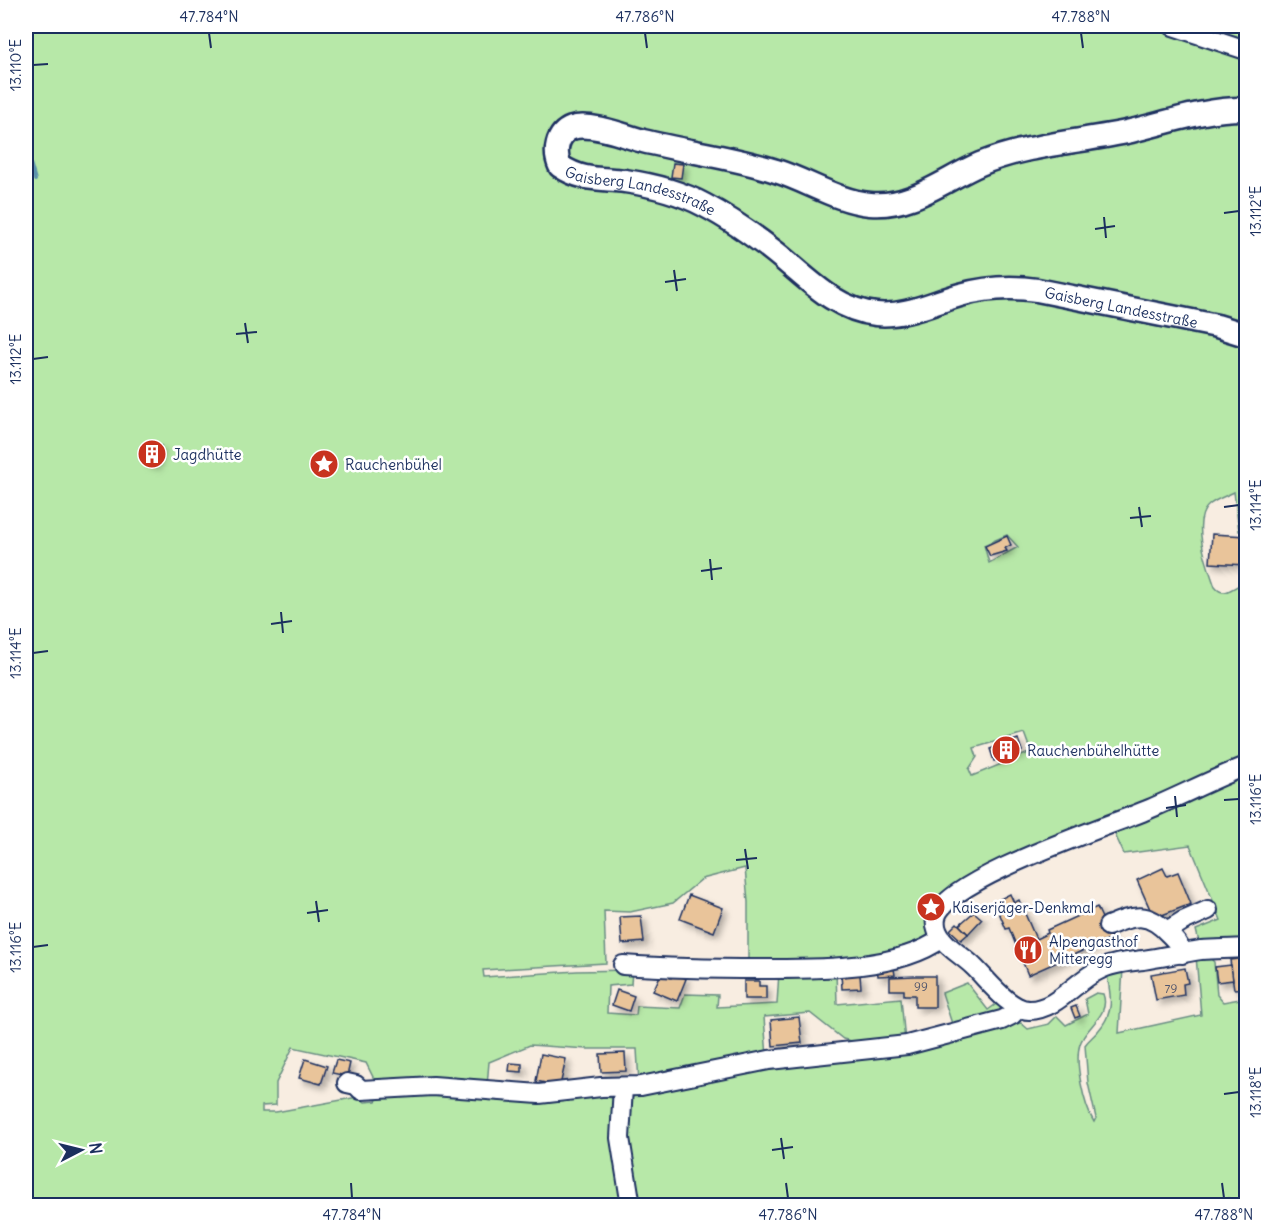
<svg xmlns="http://www.w3.org/2000/svg" width="1272" height="1231" font-family="Delius,sans-serif">
  <style>
    .green { fill: #b7e8a8; stroke: #698c83; stroke-width: 1.5; fill-rule: evenodd }
    .lines { fill: none; stroke-linecap: round; stroke-linejoin: round }
    .stream { stroke: #5b93ad; stroke-width: 4 }
    .building { fill: #e9c49a; stroke: #1b2f5e; stroke-width: 1.5; filter: url(#shadow) }
    .minor-casing { stroke: #1b2f5e; stroke-width: 22 }
    .major-casing { stroke: #1b2f5e; stroke-width: 27 }
    .minor { stroke: #fff; stroke-width: 18 }
    .major { stroke: #fff; stroke-width: 22 }
    .ticks { fill: none; stroke: #1b2f5e; stroke-width: 2 }
    .labels { text-anchor: middle; dominant-baseline: central; stroke-width: 5; stroke-linejoin: round; paint-order: stroke }
    .number-label { font-size: 12px; fill: #4e546d }
    .street-label { font-size: 15px; fill: #1b2f5e; stroke: #fff }
    .poi-label { font-size: 15px; fill: #1b2f5e; stroke: #fff; text-anchor: start }
    .neatline { fill: none; stroke: #1b2f5e; stroke-width: 2 }
    .ticks-label { font-size: 15px; text-anchor: middle; fill: #1b2f5e }
  </style>
  <defs>
    <filter id="shadow"><feDropShadow dx="4.5" dy="4.5" stdDeviation="3" flood-color="#0004"/></filter>
  </defs>
  <rect width="100%" height="100%" fill="#f8ede1"/>
  <filter id="ink" filterUnits="userSpaceOnUse"><feTurbulence type="fractalNoise" baseFrequency=".0167" numOctaves="2"/><feDisplacementMap in="SourceGraphic" scale="12" xChannelSelector="R" yChannelSelector="G"/><feConvolveMatrix kernelMatrix="1 2 1 2 8 2 1 2 1" color-interpolation-filters="sRGB"/></filter>
  <g filter="url(#ink)">
    <g class="green">
      <path d="M26,26H1246V532L1239,531L1234,492C1226,496 1216,499 1209,505C1190,521 1208,567 1215,587C1224,598 1231,588 1242,584L1246,586V760L985,871L929,932L926,942L859,961L748,965V902L745,868L702,879L673,903L630,912L604,911L606,963L483,970L484,977L577,971L632,970L631,984L608,986L607,1013L636,1015L637,1006L680,1008L685,994L718,995L717,1007L777,1004L779,972L836,971L837,1004L901,998L905,1042L873,1046L843,1039L810,1013L764,1017L767,1057L639,1083L637,1049H587L530,1045L489,1062L487,1086L377,1085L366,1063L293,1047L276,1083V1105L262,1106V1112H276L358,1097L365,1102L376,1101L381,1095H587L613,1098L615,1101L627,1205H26ZM1007,535L1018,547L989,563L984,545ZM1024,733L1031,752L972,776L969,769L977,757L974,748Z"/>
      <polygon points="1246,771 1246,943 1200,946 1196,930 1221,920 1190,845 1124,854 1112,828"/>
      <path d="M1206,954L1214,962L1217,995L1223,1002L1246,998V1205H1233L1229,1198L1225,1206L636,1205L624,1132L629,1101L639,1091L955,1037L1021,1023L1028,1029L1049,1024L1057,1016L1066,1025L1088,1014L1085,999L1096,993L1103,994C1111,1015 1086,1026 1080,1044C1074,1062 1084,1106 1094,1122L1096,1118L1088,1083L1085,1045C1089,1039 1094,1036 1098,1031C1115,1012 1111,997 1107,975L1123,968L1119,1033L1201,1015L1196,956Z"/>
      <polygon points="967,983 988,1010 999,1002 1001,1012 954,1030 942,993"/>
    </g>
    <g class="lines">
      <polyline class="stream" points="26,149 35,180"/>
    </g>
    <g class="building">
      <polygon points="673,163 683,164 681,178 671,177"/>
      <polygon points="148,443 161,446 156,465 143,461"/>
      <polygon points="1212,534 1246,536 1246,565 1210,563"/>
      <polygon points="1007,536 1011,545 1005,548 1007,551 990,556 985,546"/>
      <polygon points="1018,739 1022,751 994,761 990,749"/>
      <polygon points="1163,868 1167,876 1178,872 1191,904 1154,918 1137,880"/>
      <polygon points="1010,894 1014,903 1019,900 1036,939 1048,933 1047,930 1097,907 1111,938 1028,975 1009,928 1006,929 998,910 1004,907 1000,899"/>
      <polygon points="689,895 723,908 714,932 680,919"/>
      <polygon points="974,912 982,919 968,934 959,925"/>
      <polygon points="641,916 644,942 622,944 620,917"/>
      <polygon points="957,923 968,934 961,940 950,930"/>
      <polygon points="1246,958 1246,988 1234,989 1230,960"/>
      <polygon points="893,963 895,975 878,976 877,967"/>
      <polygon points="1231,965 1233,980 1217,982 1215,967"/>
      <polygon points="1185,968 1188,983 1183,984 1184,995 1156,1000 1151,974"/>
      <polygon points="851,972 851,975 860,975 861,988 842,989 841,973"/>
      <polygon points="673,973 686,979 677,1001 653,991 661,974 671,978"/>
      <polygon points="915,976 935,976 935,1007 915,1007 915,995 904,995 904,990 890,990 890,977"/>
      <polygon points="744,981 759,981 759,986 766,986 766,999 744,999"/>
      <polygon points="617,990 634,996 629,1011 612,1005"/>
      <polygon points="1076,1006 1080,1016 1075,1018 1071,1008"/>
      <polygon points="799,1017 802,1043 773,1046 771,1020"/>
      <polygon points="625,1053 626,1071 601,1072 600,1054"/>
      <polygon points="541,1054 566,1059 560,1086 536,1081"/>
      <polygon points="305,1059 327,1066 321,1084 299,1078"/>
      <polygon points="336,1060 350,1063 347,1076 332,1073"/>
      <polygon points="510,1063 522,1064 522,1072 509,1071"/>
    </g>
    <g class="lines">
      <g class="minor-casing">
        <g id="minor">
          <polyline points="1173,26 1246,50"/>
          <path d="M1246,766C1213,779 1180,796 1147,810C1109,826 943,880 936,918C932,940 960,953 973,966C987,979 1009,1010 1029,1010C1057,1010 1075,981 1099,970C1112,963 1128,962 1143,960C1162,957 1182,953 1201,950C1216,949 1231,949 1246,948"/>
          <path d="M1108,926C1134,915 1148,911 1169,934C1175,940 1180,945 1182,954"/>
          <polyline points="1167,931 1183,921 1208,910"/>
          <path d="M623,965C668,968 714,969 759,969C813,969 897,971 941,939"/>
          <polyline points="347,1083 356,1085 361,1090 433,1086 539,1094 601,1087 641,1086 769,1060 907,1045 1002,1020 1012,1015 1019,1008"/>
          <polyline points="623,1087 620,1138 631,1206"/>
        </g>
      </g>
      <g class="major-casing">
        <g id="major">
          <path id="s1" d="M1246,109C1207,108 1169,122 1131,131C1081,142 1028,144 980,164C945,179 911,208 870,204C837,201 808,181 776,171C733,157 688,152 643,141C625,136 590,122 572,128C556,134 554,153 560,166C582,181 600,178 625,181C652,185 680,192 704,205C729,218 753,235 776,253C806,277 835,310 876,314C905,317 932,303 960,295C985,288 1010,286 1037,290L1217,326L1246,335"/>
        </g>
      </g>
      <use href="#minor" class="minor"/>
      <use href="#major" class="major"/>
    </g>
  </g>
  <path class="ticks" d="M209,33L211,48M645,33L647,48M1081,33L1083,48M33,65L48,64M1224,213L1239,211M1104,217L1106,238M1095,229L1115,226M674,270L677,291M665,282L686,279M245,323L248,343M236,334L257,332M33,359L48,357M1139,507L1142,527M1224,507L1239,505M1130,518L1151,516M710,559L712,580M701,571L722,568M281,612L283,633M271,624L292,621M33,653L48,651M1175,796L1177,817M1224,800L1239,799M1166,808L1186,805M745,849L748,869M736,860L757,858M316,901L319,922M307,913L328,910M33,947L48,945M1224,1094L1239,1092M781,1138L784,1159M772,1150L793,1147M351,1183L352,1198M786,1183L788,1198M1222,1183L1224,1198"/>
  <defs>
    <g id="building-disc" transform="scale(1.5)"><circle r="9.5" fill="#c8321e" stroke="#fff"/><path d="M-4-6H4V6H1V3H-1V6H-4ZM-2.5-4.3h1.7v1.8h-1.7ZM.8-4.3h1.7v1.8H.8ZM-2.5-1h1.7V.8h-1.7ZM.8-1h1.7V.8H.8Z" fill="#fff"/></g>
    <g id="sight-disc" transform="scale(1.5)"><circle r="9.5" fill="#c8321e" stroke="#fff"/><path d="M0-6L1.8-2.2L6-1.7L2.9 1.2L3.7 5.4L0 3.3L-3.7 5.4L-2.9 1.2L-6-1.7L-1.8-2.2Z" fill="#fff"/></g>
    <g id="restaurant-disc" transform="scale(1.5)"><circle r="9.5" fill="#c8321e" stroke="#fff"/><path d="M-5-6h1v4h1v-4h1v4h1v-4h1v5L-1.5 .5V6h-2V.5L-5-1ZM5-6V6H3V1.5H1.5Q1.5-4 5-6Z" fill="#fff"/></g>
  </defs>
  <g fill-rule="evenodd">
    <use href="#building-disc" x="152" y="454"/>
    <use href="#sight-disc" x="324" y="464"/>
    <use href="#building-disc" x="1006" y="750"/>
    <use href="#sight-disc" x="931" y="907"/>
    <use href="#restaurant-disc" x="1028" y="950"/>
  </g>
  <g class="labels">
    <g class="number-label">
      <text x="921" y="986">99</text>
      <text x="1171" y="988">79</text>
    </g>
    <g class="street-label">
      <text stroke="none"><textPath href="#s1" startOffset="830">Gaisberg Landesstraße</textPath></text>
      <text stroke="none"><textPath href="#s1" startOffset="1352">Gaisberg Landesstraße</textPath></text>
    </g>
    <g class="poi-label">
      <text x="173" y="454">Jagdhütte</text>
      <text x="345" y="464">Rauchenbühel</text>
      <text x="1027" y="750">Rauchenbühelhütte</text>
      <text x="952" y="907">Kaiserjäger-Denkmal</text>
      <text x="1049" y="941">Alpengasthof<tspan x="1049" dy="17">Mitteregg</tspan></text>
    </g>
  </g>
  <rect width="1272" height="1231" fill="none" stroke="#fff" stroke-width="66"/>
  <g transform="translate(81 1150) rotate(83)" stroke="#ffffff" stroke-width="4.5" paint-order="stroke">
  <path d="M0-4.5L10 22L0 15L-10 22Z" fill="#1b2f5e"/>
  <text y="-9" font-size="16" font-weight="bold" text-anchor="middle" fill="#1b2f5e">N</text>
  </g>
  <rect x="33" y="33" width="1206" height="1165" class="neatline"/>
  <g class="ticks-label">
    <text x="209" y="22">47.784°N</text>
    <text x="645" y="22">47.786°N</text>
    <text x="1081" y="22">47.788°N</text>
    <text transform="translate(16 65) rotate(-90)" y="5">13.110°E</text>
    <text transform="translate(1256 211) rotate(-90)" y="5">13.112°E</text>
    <text transform="translate(16 359) rotate(-90)" y="5">13.112°E</text>
    <text transform="translate(1256 505) rotate(-90)" y="5">13.114°E</text>
    <text transform="translate(16 653) rotate(-90)" y="5">13.114°E</text>
    <text transform="translate(1256 799) rotate(-90)" y="5">13.116°E</text>
    <text transform="translate(16 947) rotate(-90)" y="5">13.116°E</text>
    <text transform="translate(1256 1092) rotate(-90)" y="5">13.118°E</text>
    <text x="352" y="1220">47.784°N</text>
    <text x="788" y="1220">47.786°N</text>
    <text x="1224" y="1220">47.788°N</text>
  </g>
</svg>
